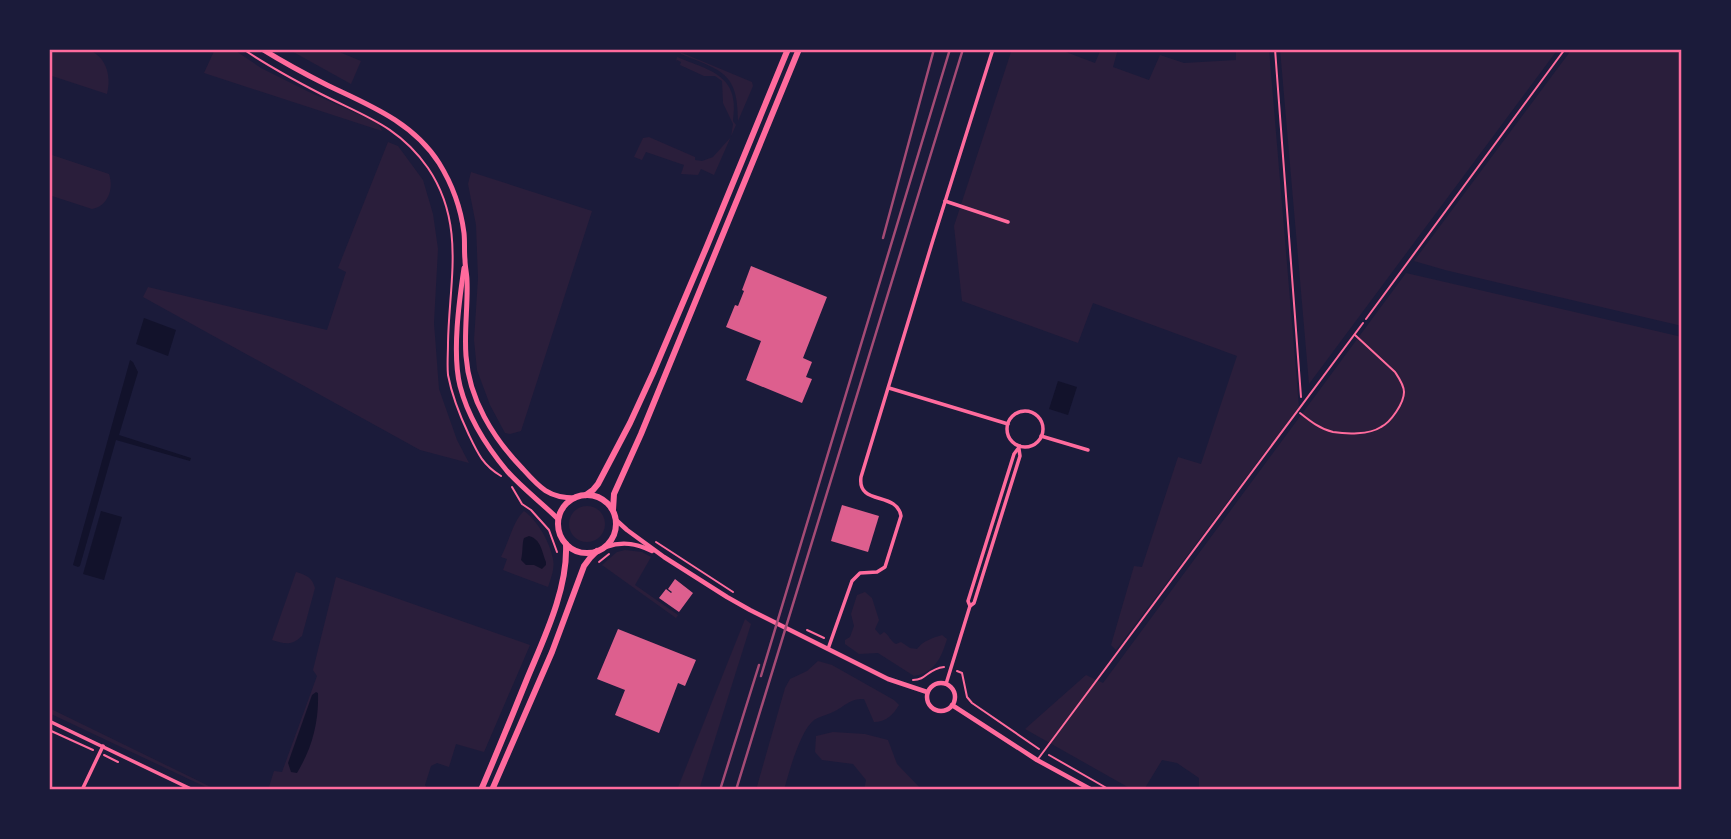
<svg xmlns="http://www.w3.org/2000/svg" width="1731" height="839" font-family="'Noto Sans',sans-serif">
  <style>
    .green { fill: #2a1e3b }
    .water { fill: #12122b }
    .building { fill: #dd5f8e }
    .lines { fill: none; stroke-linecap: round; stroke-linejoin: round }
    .path { stroke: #ff6b9d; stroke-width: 2 }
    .service { stroke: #ff6b9d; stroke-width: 2 }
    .minor { stroke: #ff6b9d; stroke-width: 3.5 }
    .tertiary { stroke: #ff6b9d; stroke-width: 4.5 }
    .secondary { stroke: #ff6b9d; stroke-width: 5 }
    .primary { stroke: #ff6b9d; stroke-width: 6 }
    .rail { stroke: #a44b75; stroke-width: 2.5 }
    .neatline { fill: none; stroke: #ff6b9d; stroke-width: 2.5 }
  </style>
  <rect width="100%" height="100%" fill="#1b1b3a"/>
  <g class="green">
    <path d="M49,49C60,49 73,47 84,49C106,53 112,76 107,94L49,75Z"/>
    <polygon points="215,49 233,49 261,68 309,92 378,123 382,131 204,73"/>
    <polygon points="288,49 332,49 361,61 351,84"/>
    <polygon points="1012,49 1058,49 1095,63 1101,49 1118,49 1113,67 1149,80 1160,55 1184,63 1236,60 1236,49 1269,49 1299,407 1116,650 1111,645 1134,566 1142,567 1178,457 1201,464 1237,356 1093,303 1078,343 962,301 954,226"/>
    <polygon points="1280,49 1558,49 1309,384"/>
    <polygon points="1572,49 1682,49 1682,326 1445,270 1414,261"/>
    <path d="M680,52L752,82L753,86L738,121C738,72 722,71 681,54Z"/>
    <path d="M677,57C711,71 740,75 733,121L736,125L714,175L701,169L698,175L681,174L684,165L646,152L642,160L634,157L643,138L649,137L695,157V160L702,161L713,157L731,137L733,124L723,103L722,81L715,76H704L680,65L681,62L677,60L676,62Z"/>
    <polygon points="388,142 398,146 423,180 433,214 438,249 434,323 439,389 457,440 469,463 420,450 143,297 148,287 327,330 346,272 338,268"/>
    <path d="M49,154L109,174C114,189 108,206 92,209L49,195Z"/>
    <polygon points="471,172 592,211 521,431 510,434 505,433 490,405 477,370 474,340 478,278 476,225 468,184"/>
    <polygon points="1406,273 1682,337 1682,790 1199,790 1199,778 1177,763 1162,760 1145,788 1133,790 1025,729 1086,675 1103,683"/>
    <circle cx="587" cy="524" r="18"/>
    <path d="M524,511C537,520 550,542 553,559C555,568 551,578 548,587L503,570L507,559L501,557C509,542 513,521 524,511Z"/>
    <polygon points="625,550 642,552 651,557 635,585 678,615 676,618 602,565 617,552"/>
    <path d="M296,572C306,575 312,577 315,588L302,636C291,646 285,644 272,640Z"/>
    <polygon points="336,577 530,645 484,752 456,744 449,767 437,763 431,766 425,785 428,790 268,790 274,771 282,772 317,676 313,670"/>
    <path d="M865,592L872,598L879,620L875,629L880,635L884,632C889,635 891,642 896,644L901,642L910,648L917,649C923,641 932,638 942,635L947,639C942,656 935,673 914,676L878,653L859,654L845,644V640L850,637L854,626L851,614L857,595Z"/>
    <polygon points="745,619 751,624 699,790 677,790"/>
    <path d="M818,661L832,665L894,700L899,705C893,715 886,722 874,722L864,699C849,699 847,705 835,711C828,715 820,716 814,720C800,731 789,772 784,790H756L785,688L790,679L807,671Z"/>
    <polygon points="49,708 217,790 212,790 49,713"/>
    <polygon points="833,732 865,734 888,740 897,764 922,790 864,790 866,780 853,764 822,760 815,752 816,736"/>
  </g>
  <g class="water">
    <polygon points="144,318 176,330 168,356 136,344"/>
    <polygon points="130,360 133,362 138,372 119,435 191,458 190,461 116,440 80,566 78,567 73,565"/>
    <polygon points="1058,381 1077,387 1068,415 1049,409"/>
    <polygon points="101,511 122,517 104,580 83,574"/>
    <path d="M529,536C541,539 542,552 546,562V565L542,569L534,565H526L521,560C523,553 522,543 524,538Z"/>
    <path d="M316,692L318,693C319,722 312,748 297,773L291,772L288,763L312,695Z"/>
  </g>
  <g class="building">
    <polygon points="751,266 827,297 803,358 812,362 806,377 812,379 802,403 746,380 761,341 726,327 735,305 738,306 744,291 742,290"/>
    <polygon points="842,505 879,516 868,552 831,541"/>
    <polygon points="675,579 693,593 679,612 659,598 666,589 671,593 672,592 668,589"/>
    <polygon points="618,629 696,660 685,686 678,683 659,733 615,715 625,690 597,679"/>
  </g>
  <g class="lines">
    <g class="path">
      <path d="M243,49C268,66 294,80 321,94C364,116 399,126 428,168C466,224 449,282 448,343C448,354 447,365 448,375C452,396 460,416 469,435C478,454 483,465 501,476"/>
      <polyline points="1275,49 1301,397"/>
      <polyline points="1366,319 1565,49"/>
      <polyline points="512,487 522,504 531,510 549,530 557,552"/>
      <polyline points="656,542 733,592"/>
      <polyline points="599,562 609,554"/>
      <polyline points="807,630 824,638"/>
      <polyline points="957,671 962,673 967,697 972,703 1039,749"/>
      <path d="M913,680C927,680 927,669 944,667"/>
      <polyline points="49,730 93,750"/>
      <polyline points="104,755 118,762"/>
      <polyline points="1049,755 1110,790"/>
    </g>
    <g class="service">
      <path d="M1300,413C1310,421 1320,429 1333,432C1346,434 1369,435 1381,427C1391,422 1404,403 1404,392C1404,385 1399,378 1395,372L1355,335"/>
      <polyline points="1038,759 1363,323"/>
    </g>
    <g class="minor">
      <polyline points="945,201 1008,222"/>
      <polyline points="889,388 1008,424"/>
      <circle cx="1025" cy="429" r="18"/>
      <polyline points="1041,436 1088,450"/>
      <polyline points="970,606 968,601 1014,454 1020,446"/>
      <path d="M828,649L852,581L860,573L877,572L885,567L901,516C897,491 857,506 861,477L933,240L993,49"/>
      <polyline points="946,684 970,606 974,603 1020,456 1019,449"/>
      <polyline points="49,721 193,790"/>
      <polyline points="82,790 103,746"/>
    </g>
    <g class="tertiary">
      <polyline points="616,520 627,530 664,557 727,597 750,610 888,679 927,692"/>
      <path d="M606,547C622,541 636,543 652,551"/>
      <circle cx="941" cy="697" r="14"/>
      <polyline points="952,705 1037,760 1092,790"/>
    </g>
    <g class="secondary">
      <path d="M262,49C283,62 305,74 327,85C369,105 413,122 439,163C452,184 461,209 464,233C465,242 464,251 465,260C465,267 467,274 467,281C468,306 464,331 466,356C469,399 493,438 522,468C539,487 548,498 575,498"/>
      <path d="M464,268C459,302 452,353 460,386C468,417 487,447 507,471C523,489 542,503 558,519"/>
    </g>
    <g class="primary">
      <polyline points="586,495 593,490 598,484 630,423 653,373 707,246 788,49"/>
      <circle cx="587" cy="524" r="29"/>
      <polyline points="613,510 614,494 641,434 799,49"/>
      <path d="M481,790C497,753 512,716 527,679C544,638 568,589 566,544"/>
      <polyline points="492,790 552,652 584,566 590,558 597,551"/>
    </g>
    <g class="rail">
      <polyline points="883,238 934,49"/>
      <polyline points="761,676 950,49"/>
      <polyline points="720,790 759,665"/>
      <polyline points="736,790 963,49"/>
    </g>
  </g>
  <rect width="1731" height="839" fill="none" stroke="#1b1b3a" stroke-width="102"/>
  <rect x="51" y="51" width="1629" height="737" class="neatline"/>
</svg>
